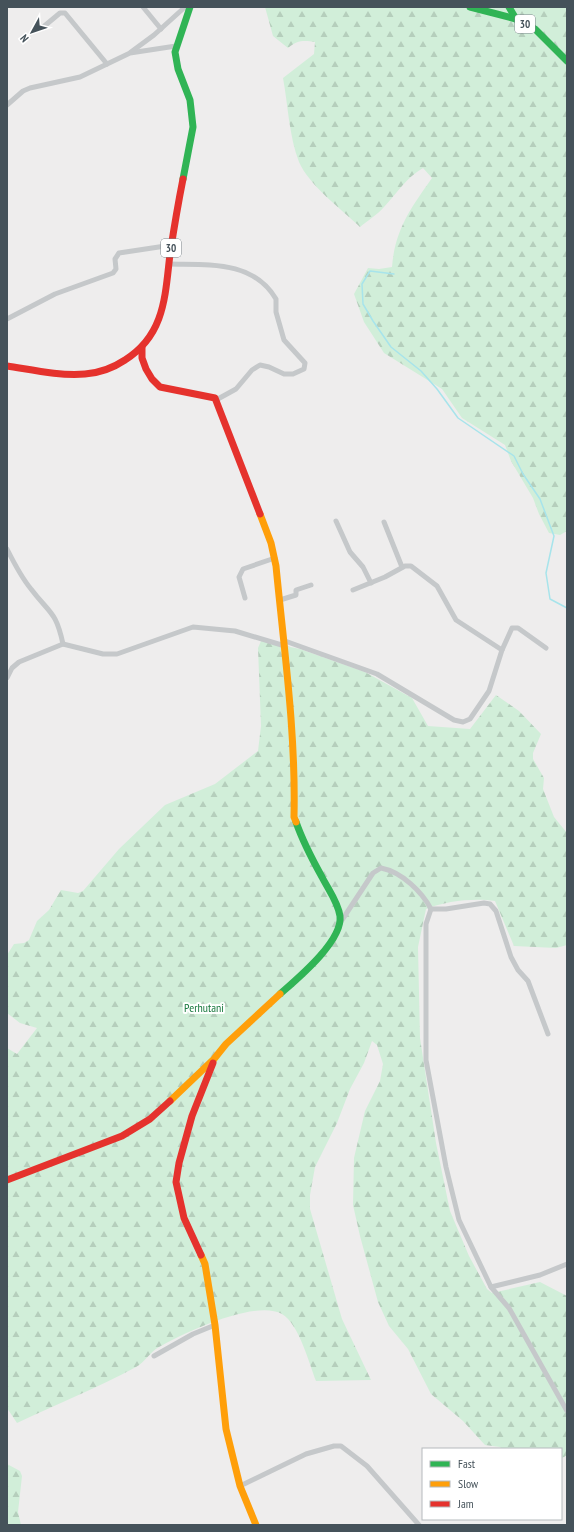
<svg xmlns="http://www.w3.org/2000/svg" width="574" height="1532" font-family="'PT Sans Narrow',sans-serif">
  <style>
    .forest { fill: url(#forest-firs) }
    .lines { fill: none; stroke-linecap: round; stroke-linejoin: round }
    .stream { stroke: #a7e4eb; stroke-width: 1.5 }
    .street { stroke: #c5c8ca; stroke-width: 5 }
    .fast { stroke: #30b455; stroke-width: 7 }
    .slow { stroke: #ff9f0a; stroke-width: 7 }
    .jam { stroke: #e5322d; stroke-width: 7 }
    .labels { text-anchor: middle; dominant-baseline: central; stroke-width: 4; stroke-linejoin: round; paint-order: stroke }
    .shield { fill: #fff; stroke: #7d868c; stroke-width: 1 }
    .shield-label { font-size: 11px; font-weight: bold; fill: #45525a }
    .park-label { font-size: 12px; fill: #18793e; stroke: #fff }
  </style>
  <defs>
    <pattern id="forest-firs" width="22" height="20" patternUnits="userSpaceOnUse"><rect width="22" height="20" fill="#d1eed9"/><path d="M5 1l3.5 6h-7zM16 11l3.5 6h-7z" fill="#b5cebc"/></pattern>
  </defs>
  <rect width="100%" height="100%" fill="#eeeded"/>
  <g class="forest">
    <path d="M265,7H567V531L560,535L549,533L539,514L533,498L511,461L505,445L462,418L442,389L384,353L364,322L354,294L368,268L379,269L392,267C395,229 411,208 432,178L423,168C406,178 397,193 384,207C377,215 367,221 360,227C341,209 309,185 299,162C289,136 288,105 283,78L314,54L315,42C304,40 297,40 288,48L273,36Z"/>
    <path d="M261,641L300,649L365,672L412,698L428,726L470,729L496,695L519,711L541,734L533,753V759L544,778L543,789L554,817L567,833V945L556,948L514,946L495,901C474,898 446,901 426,909L418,947L420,1038L436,1143L450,1211L469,1256L487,1289L492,1293L540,1282L567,1296V1455L561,1459V1449H502L500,1447L485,1445L463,1421L431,1394L408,1349L389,1326L378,1302L360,1236L353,1205L354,1158L365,1111L380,1081L383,1064L377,1045L372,1041L364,1063L350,1089L337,1123L315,1167L310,1195V1209L342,1319L371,1380L316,1381C309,1363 299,1324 282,1314C255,1299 184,1333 159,1347C150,1352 145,1362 136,1367C97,1388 57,1404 17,1423L7,1408V1048L17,1054L37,1028L20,1023L7,1013V955L14,944L24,943L29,940L37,921L49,910L61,890L78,893L83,891L119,849L165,805L215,784L258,751L261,726L258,648Z"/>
    <polygon points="7,1464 20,1471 22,1476 18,1512 21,1525 7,1525"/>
  </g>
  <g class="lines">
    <polyline class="stream" points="394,274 370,271 362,284 363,304 373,321 391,347 421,371 437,389 458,418 514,456 523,474 540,499 554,536 546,573 550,599 567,608"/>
    <g class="street">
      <polyline points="143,7 161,29"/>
      <polyline points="42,28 60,13 65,13 107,64"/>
      <polyline points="131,52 154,35 185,7"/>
      <polyline points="7,105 23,91 30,88 80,77 130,53 176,46"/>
      <path d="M169,264C208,265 253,260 276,299V312L284,340L305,363L304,369L293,374H284L269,367L260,365L252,370L236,389L216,400"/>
      <polyline points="7,319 55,294 113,273 116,269 115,259 119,253 172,245"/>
      <polyline points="336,521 350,552 363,567 371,583"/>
      <polyline points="384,522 402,567"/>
      <path d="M7,549C14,563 21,577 31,589C50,614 56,611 63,644"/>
      <polyline points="353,590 385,577 405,566 411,566 437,586 456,620 502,650"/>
      <polyline points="245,598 239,577 243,569 275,558"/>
      <polyline points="280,600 296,595 296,590 311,585"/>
      <polyline points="285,641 377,674 454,720 463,722 470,719 489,691 502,650 512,628 518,628 546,648"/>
      <polyline points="7,678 12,668 19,662 63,644 103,654 117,654 193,627 235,631 285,646"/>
      <polyline points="431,909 426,924 426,1060 446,1167 459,1220 491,1287 509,1308 567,1411"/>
      <path d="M340,923L373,873L381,868C402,872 422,892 431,909H446L484,903L490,904L496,911L511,957L518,970L528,981L548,1034"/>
      <polyline points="491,1287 540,1275 567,1264"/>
      <polyline points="154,1356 193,1334 215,1325"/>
      <polyline points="240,1486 306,1454 334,1446 341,1446 367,1466 419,1525"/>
    </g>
    <g class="fast">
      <polyline points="470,7 516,19 535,29 567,61"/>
      <polyline points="509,7 516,19"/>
      <polyline points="183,179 193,127 190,100 178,69 175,52 190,7"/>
      <path d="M280,994C297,979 343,941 340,916C338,902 328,889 322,877C312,859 303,842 296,822"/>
    </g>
    <g class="slow">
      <path d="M260,514L271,543L276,566C284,649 296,733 294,817L296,822"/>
      <polyline points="170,1101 214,1059 226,1044 280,994"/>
      <polyline points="201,1255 205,1264 215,1325 226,1429 240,1486 256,1525"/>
    </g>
    <g class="jam">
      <polyline points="142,347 142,358 146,369 152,379 160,387 215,398 260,514"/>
      <path d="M7,366C33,370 59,376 85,374C99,373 113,368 125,360C165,335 165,296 170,254C174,228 178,204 183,179"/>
      <polyline points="7,1180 122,1136 150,1119 170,1101"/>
      <polyline points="201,1255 184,1218 176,1182 179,1163 192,1116 213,1063"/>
    </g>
  </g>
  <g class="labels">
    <g class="shield">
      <rect x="515" y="15" width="20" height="18" rx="3"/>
      <rect x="161" y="239" width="20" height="18" rx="3"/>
    </g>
    <g class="shield-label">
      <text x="525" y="24">30</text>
      <text x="171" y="248">30</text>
    </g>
    <g class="park-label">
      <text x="204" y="1007">Perhutani</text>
    </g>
  </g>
  <rect width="574" height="1532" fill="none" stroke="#45525a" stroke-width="16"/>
  <rect x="422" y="1448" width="140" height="72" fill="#ffffff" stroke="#b5babd"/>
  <rect x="430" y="1461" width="20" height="6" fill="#30b455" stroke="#b5babd"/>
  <text x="458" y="1468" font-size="12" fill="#45525a">Fast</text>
  <rect x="430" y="1481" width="20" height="6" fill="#ff9f0a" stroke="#b5babd"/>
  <text x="458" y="1488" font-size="12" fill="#45525a">Slow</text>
  <rect x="430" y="1501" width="20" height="6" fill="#e5322d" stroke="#b5babd"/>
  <text x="458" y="1508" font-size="12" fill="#45525a">Jam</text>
  <g transform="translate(32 32) rotate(230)" stroke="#ffffff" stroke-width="3" paint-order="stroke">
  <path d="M0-3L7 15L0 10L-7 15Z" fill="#45525a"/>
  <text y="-6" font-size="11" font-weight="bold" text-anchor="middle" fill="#45525a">N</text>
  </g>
</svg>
